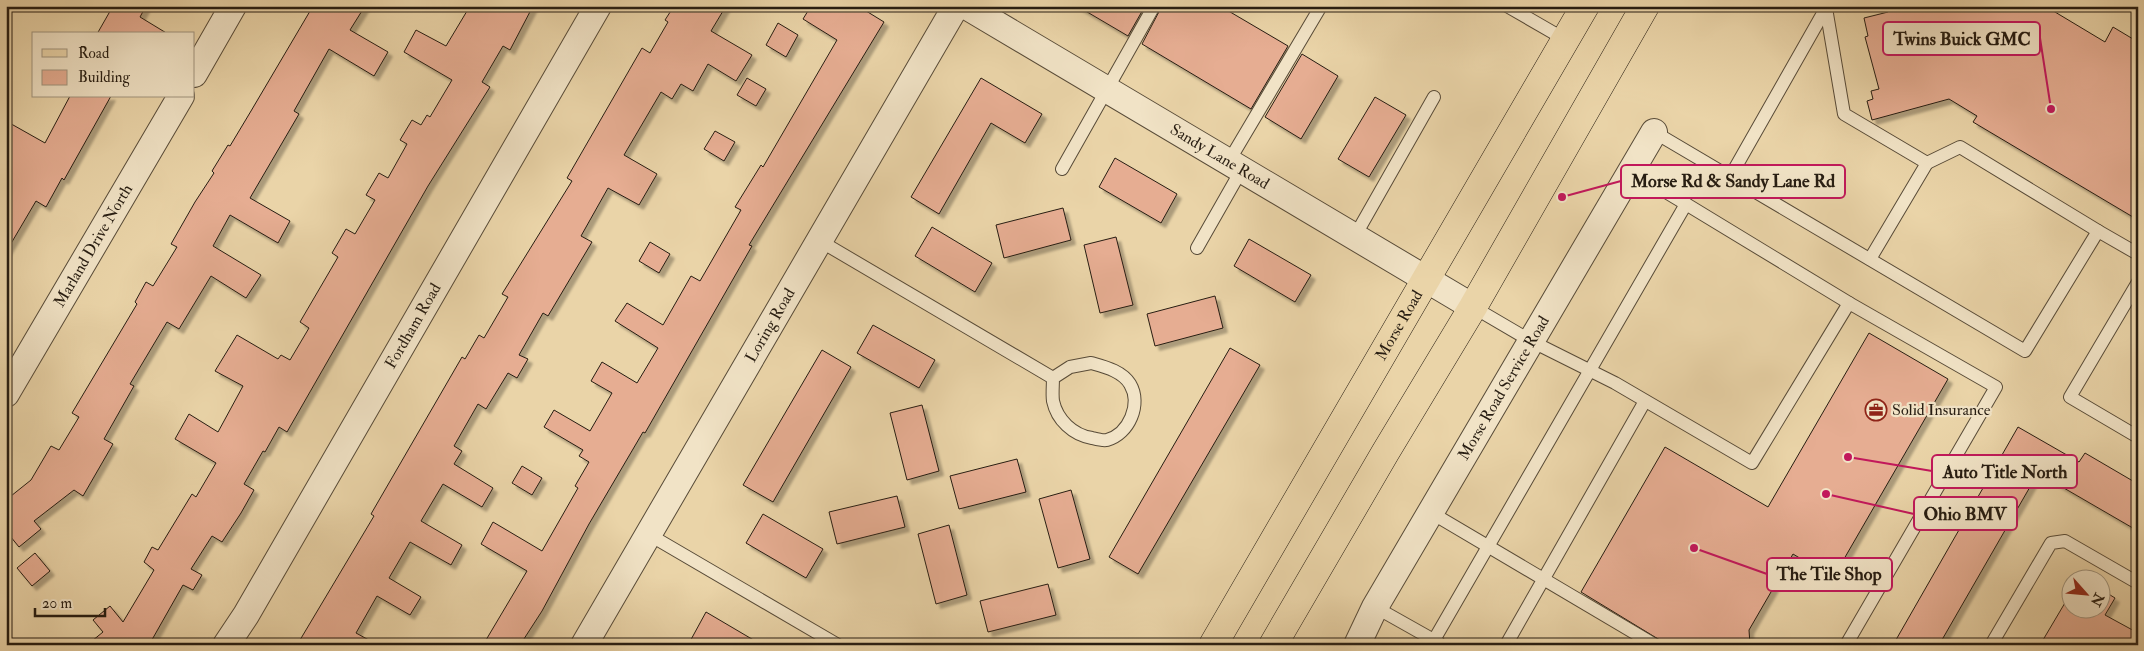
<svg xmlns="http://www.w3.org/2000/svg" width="2144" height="651" font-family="'IM FELL Double Pica',serif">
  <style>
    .building { fill: #e6ad92; stroke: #271d12; filter: url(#shadow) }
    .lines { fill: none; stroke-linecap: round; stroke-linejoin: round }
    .service-casing { stroke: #584b38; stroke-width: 14 }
    .minor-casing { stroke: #584b38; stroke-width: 28 }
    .primary-casing { stroke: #271d12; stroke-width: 29 }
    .service { stroke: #f1e3c6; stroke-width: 12 }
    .minor { stroke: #f1e3c6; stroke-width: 26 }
    .primary { stroke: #ead4a8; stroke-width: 28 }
    .labels { text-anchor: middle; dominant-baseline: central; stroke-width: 4.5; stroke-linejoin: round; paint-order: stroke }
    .street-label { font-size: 16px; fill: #271d12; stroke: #f1e3c6 }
    .poi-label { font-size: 16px; fill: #271d12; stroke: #f1e3c6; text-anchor: start }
    .leader { fill: none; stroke: #c2185b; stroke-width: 2 }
    .callout-dot { fill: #c2185b; stroke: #f1e3c6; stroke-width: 2 }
    .callout { fill: #f1e3c6; stroke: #c2185b; stroke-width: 2 }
    .callout-label { font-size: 18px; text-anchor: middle; font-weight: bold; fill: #271d12 }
  </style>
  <defs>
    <filter id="shadow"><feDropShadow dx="4.5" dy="4.5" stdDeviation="1" flood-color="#0004"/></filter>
  </defs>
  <rect width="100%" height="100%" fill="#ead4a8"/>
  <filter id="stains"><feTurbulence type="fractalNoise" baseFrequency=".004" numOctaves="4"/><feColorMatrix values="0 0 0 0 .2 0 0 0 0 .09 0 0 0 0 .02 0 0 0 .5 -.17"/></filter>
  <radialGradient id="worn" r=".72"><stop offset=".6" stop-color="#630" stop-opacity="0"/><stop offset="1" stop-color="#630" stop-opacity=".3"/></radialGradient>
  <g class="building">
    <polygon points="113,6 146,6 140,17 168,34 97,34"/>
    <polygon points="313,6 365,6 350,30 388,52 374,76 329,49 294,111 299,114 250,198 290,221 278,243 230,215 213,246 261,275 246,298 211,276 179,329 167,322 130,384 134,386 104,439 113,444 83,496 74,490 34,521 41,529 19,547 6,531 6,500 31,480 51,446 59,450 79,417 72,413 137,304 135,302 146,282 153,286 177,247 171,244 195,202 214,173 212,171 228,145 230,146 251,111"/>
    <polygon points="470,6 533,6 510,50 503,46 482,82 490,87 428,186 287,432 279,427 265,452 263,451 244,484 254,490 241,513 222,542 212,536 191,569 202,575 193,590 183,585 149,645 87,645 103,632 93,620 110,606 123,622 154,570 144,562 152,547 158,550 192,494 196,497 216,463 175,439 189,414 218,432 243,386 215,371 237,335 278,359 281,355 290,360 309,328 300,322 338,257 332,253 346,229 355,234 375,200 366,195 379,173 388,178 407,144 400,140 412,120 421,125 427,115 430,117 452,80 404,52 416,30 446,46"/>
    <polygon points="674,6 726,6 711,31 752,55 736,81 708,64 693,91 681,84 672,99 661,92 624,155 657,174 639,205 608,188 581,236 592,242 548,316 543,313 519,355 528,359 517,378 508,373 486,409 478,404 454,446 462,451 454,464 493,488 482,507 443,484 421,521 462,545 451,565 410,542 389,578 421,597 410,615 377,596 356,633 378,645 297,645 374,516 371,514 462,357 465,359 479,335 484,338 508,297 502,294 572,181 567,178 642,48 650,53 668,22 665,20"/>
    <polygon points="811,6 858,6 884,22 749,245 752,246 645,433 643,432 636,444 589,524 542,611 520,645 483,645 527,571 481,544 493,522 542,551 578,488 575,486 589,462 579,456 583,450 544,427 554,410 590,431 612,393 591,381 602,362 637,383 658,348 615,321 627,303 663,325 691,276 700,281 741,210 735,207 761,165 763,167 837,40 803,19"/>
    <polygon points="1077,6 1145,6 1128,36"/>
    <polygon points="1162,6 1220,6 1288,46 1251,109 1142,44"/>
    <polygon points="1898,6 1984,6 1986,11 2003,6 2045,6 2105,42 2113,27 2138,42 2138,220 1973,122 1977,116 1949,99 1872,120 1867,101 1873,99 1871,91 1879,89 1865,37 1868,36 1864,18 1888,12 1887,9"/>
    <polygon points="778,23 798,35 786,57 766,45"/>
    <polygon points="1302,54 1338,76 1301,139 1265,117"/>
    <polygon points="747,78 766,89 756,106 737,95"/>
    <polygon points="981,78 1042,114 1025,143 991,123 939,214 911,197"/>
    <polygon points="70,96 111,96 64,180 62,178 46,207 36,201 6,252 6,121 45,143"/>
    <polygon points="1375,97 1406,115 1369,177 1338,159"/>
    <polygon points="715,131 735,142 724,161 704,149"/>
    <polygon points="1115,158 1177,194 1161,223 1099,187"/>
    <polygon points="1063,208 1071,240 1004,258 996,225"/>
    <polygon points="932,227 992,263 975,292 915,256"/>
    <polygon points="1116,237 1133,305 1100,313 1084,245"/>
    <polygon points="1249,239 1311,275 1295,302 1234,266"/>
    <polygon points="650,242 670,254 659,273 639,261"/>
    <polygon points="1215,296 1223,328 1155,346 1147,314"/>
    <polygon points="873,325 935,360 919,388 857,353"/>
    <polygon points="1869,333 1948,379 1833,578 1793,554 1749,630 1750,645 1668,645 1581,592 1665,447 1768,507"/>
    <polygon points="1230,348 1260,365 1138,574 1109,557"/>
    <polygon points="822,350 851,367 773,502 743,485"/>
    <polygon points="922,405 939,471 907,480 890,413"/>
    <polygon points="2018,427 2079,462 2085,453 2138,484 2138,531 2038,473 1939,645 1893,645"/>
    <polygon points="1017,459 1026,492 959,509 950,476"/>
    <polygon points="522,466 542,478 532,495 512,483"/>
    <polygon points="1071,490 1090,559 1058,568 1039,499"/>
    <polygon points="897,496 905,527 837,544 829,512"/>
    <polygon points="763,514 823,549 806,578 746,543"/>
    <polygon points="949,525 967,595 936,604 918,534"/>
    <polygon points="35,553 50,571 32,586 17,568"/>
    <polygon points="1048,584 1056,615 988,632 980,601"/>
    <polygon points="2102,590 2115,598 2105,615 2138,633 2138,645 2040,645 2072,591 2072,608 2102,608"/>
    <polygon points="706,612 762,645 688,645"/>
  </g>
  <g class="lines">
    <g class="service-casing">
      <g id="service">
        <polyline points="1507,6 1566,40"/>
        <polyline points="1827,6 1826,8 1844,114 1927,163 1960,147 2098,231"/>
        <polyline points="1654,132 2025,351 2098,231 2138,254"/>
        <polyline points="1229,161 1321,6"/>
        <polyline points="1062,169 1154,6"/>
        <polyline points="1631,171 1686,204"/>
        <polyline points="1730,177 1826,8"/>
        <polyline points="1355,236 1434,97"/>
        <polyline points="820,241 1053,378"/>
        <polyline points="1197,248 1242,169"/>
        <polyline points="1870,259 1927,163"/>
        <polyline points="2138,282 2070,397 2138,437"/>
        <polyline points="1473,307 1531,341 1615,383 1752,463 1849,303 1996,387 1846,645"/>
        <path d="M1091,363C1105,367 1122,371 1130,384C1142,404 1129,434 1107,440C1103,441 1096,439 1092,438C1073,435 1057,420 1053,401C1052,394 1053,385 1053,378L1070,367Z"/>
        <polyline points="1430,512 1655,645"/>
        <polyline points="648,534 838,645"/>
        <polyline points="1375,607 1439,643"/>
        <polyline points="1435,645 1434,640 1686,204 1849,303"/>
        <polyline points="1506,645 1645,401"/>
        <polyline points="1991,645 2051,543 2065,541 2138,583"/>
      </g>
    </g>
    <g class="minor-casing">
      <g id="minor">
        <path id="s1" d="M966,6L1473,307"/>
        <polyline points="194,74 233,6"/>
        <path id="s2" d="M6,394L181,96"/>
        <path id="s3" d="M226,645L246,615L598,6"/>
        <path id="s4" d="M584,645L956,6"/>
        <path id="s5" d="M1357,645L1375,607L1654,132"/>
      </g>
    </g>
    <g class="primary-casing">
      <g id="primary">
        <path id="s6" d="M1213,645L1585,6"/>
        <polyline points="1273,645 1385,453 1473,307 1645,6"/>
      </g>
    </g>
    <use href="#service" class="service"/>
    <use href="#minor" class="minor"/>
    <use href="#primary" class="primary"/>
  </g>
  <defs>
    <g id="office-ring" transform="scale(1.125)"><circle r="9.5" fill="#f1e3c6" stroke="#8f2418" stroke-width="1.5"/><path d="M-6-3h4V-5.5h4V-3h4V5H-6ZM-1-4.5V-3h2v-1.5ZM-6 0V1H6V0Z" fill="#8f2418"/></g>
  </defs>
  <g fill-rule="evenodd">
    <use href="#office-ring" x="1876" y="410"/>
  </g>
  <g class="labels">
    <g class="street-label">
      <text stroke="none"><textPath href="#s1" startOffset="295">Sandy Lane Road</textPath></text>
      <text stroke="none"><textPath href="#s2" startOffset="172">Marland Drive North</textPath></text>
      <text stroke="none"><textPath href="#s6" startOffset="370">Morse Road</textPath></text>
      <text stroke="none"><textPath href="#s3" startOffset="370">Fordham Road</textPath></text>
      <text stroke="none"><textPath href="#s4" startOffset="370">Loring Road</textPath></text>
      <text stroke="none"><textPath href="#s5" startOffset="296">Morse Road Service Road</textPath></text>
    </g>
    <g class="poi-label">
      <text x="1892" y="410">Solid Insurance</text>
    </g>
  </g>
  <path class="leader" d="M2051 109L2040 38M1562 197L1621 181M1848 457L1932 471M1826 494L1914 514M1694 548L1767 574"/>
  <g class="callout-dot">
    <circle cx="2051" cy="109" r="5"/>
    <circle cx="1562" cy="197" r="5"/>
    <circle cx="1848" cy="457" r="5"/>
    <circle cx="1826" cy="494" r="5"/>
    <circle cx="1694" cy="548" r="5"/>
  </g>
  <g class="callout">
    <rect x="1883" y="22" width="157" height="33" rx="5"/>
    <rect x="1621" y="165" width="224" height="33" rx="5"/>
    <rect x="1932" y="455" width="145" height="33" rx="5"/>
    <rect x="1914" y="497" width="103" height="33" rx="5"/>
    <rect x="1767" y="558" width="125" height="33" rx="5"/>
  </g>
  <g class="callout-label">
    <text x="1962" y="45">Twins Buick GMC</text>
    <text x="1733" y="187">Morse Rd &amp; Sandy Lane Rd</text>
    <text x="2005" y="478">Auto Title North</text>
    <text x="1965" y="520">Ohio BMV</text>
    <text x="1829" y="580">The Tile Shop</text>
  </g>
  <rect width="2144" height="651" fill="none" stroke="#ead4a8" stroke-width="25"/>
  <rect x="8" y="8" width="2129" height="636" fill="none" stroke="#271d12" stroke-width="2.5"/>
  <rect x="12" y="12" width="2119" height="626" fill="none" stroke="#271d12"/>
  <rect x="32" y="32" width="162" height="65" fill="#f1e3c6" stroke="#a0947e"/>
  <rect x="42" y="49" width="25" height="8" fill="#ead4a8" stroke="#a0947e"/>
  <text x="78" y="58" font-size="15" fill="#271d12">Road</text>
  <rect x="42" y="70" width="25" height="15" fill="#e6ad92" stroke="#a0947e"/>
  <text x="78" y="82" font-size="15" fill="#271d12">Building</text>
  <g transform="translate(2086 594) rotate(117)"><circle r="24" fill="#f1e3c6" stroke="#a0947e"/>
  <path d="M0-4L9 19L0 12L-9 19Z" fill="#8f2418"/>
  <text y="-8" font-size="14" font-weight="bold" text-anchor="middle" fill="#271d12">N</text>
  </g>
  <path d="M35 608v8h70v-8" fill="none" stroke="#271d12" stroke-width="2.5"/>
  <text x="42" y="608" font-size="15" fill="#271d12" stroke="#f1e3c6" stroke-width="4" paint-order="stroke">20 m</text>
  <rect width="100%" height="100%" filter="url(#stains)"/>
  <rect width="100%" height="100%" fill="url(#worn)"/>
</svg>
